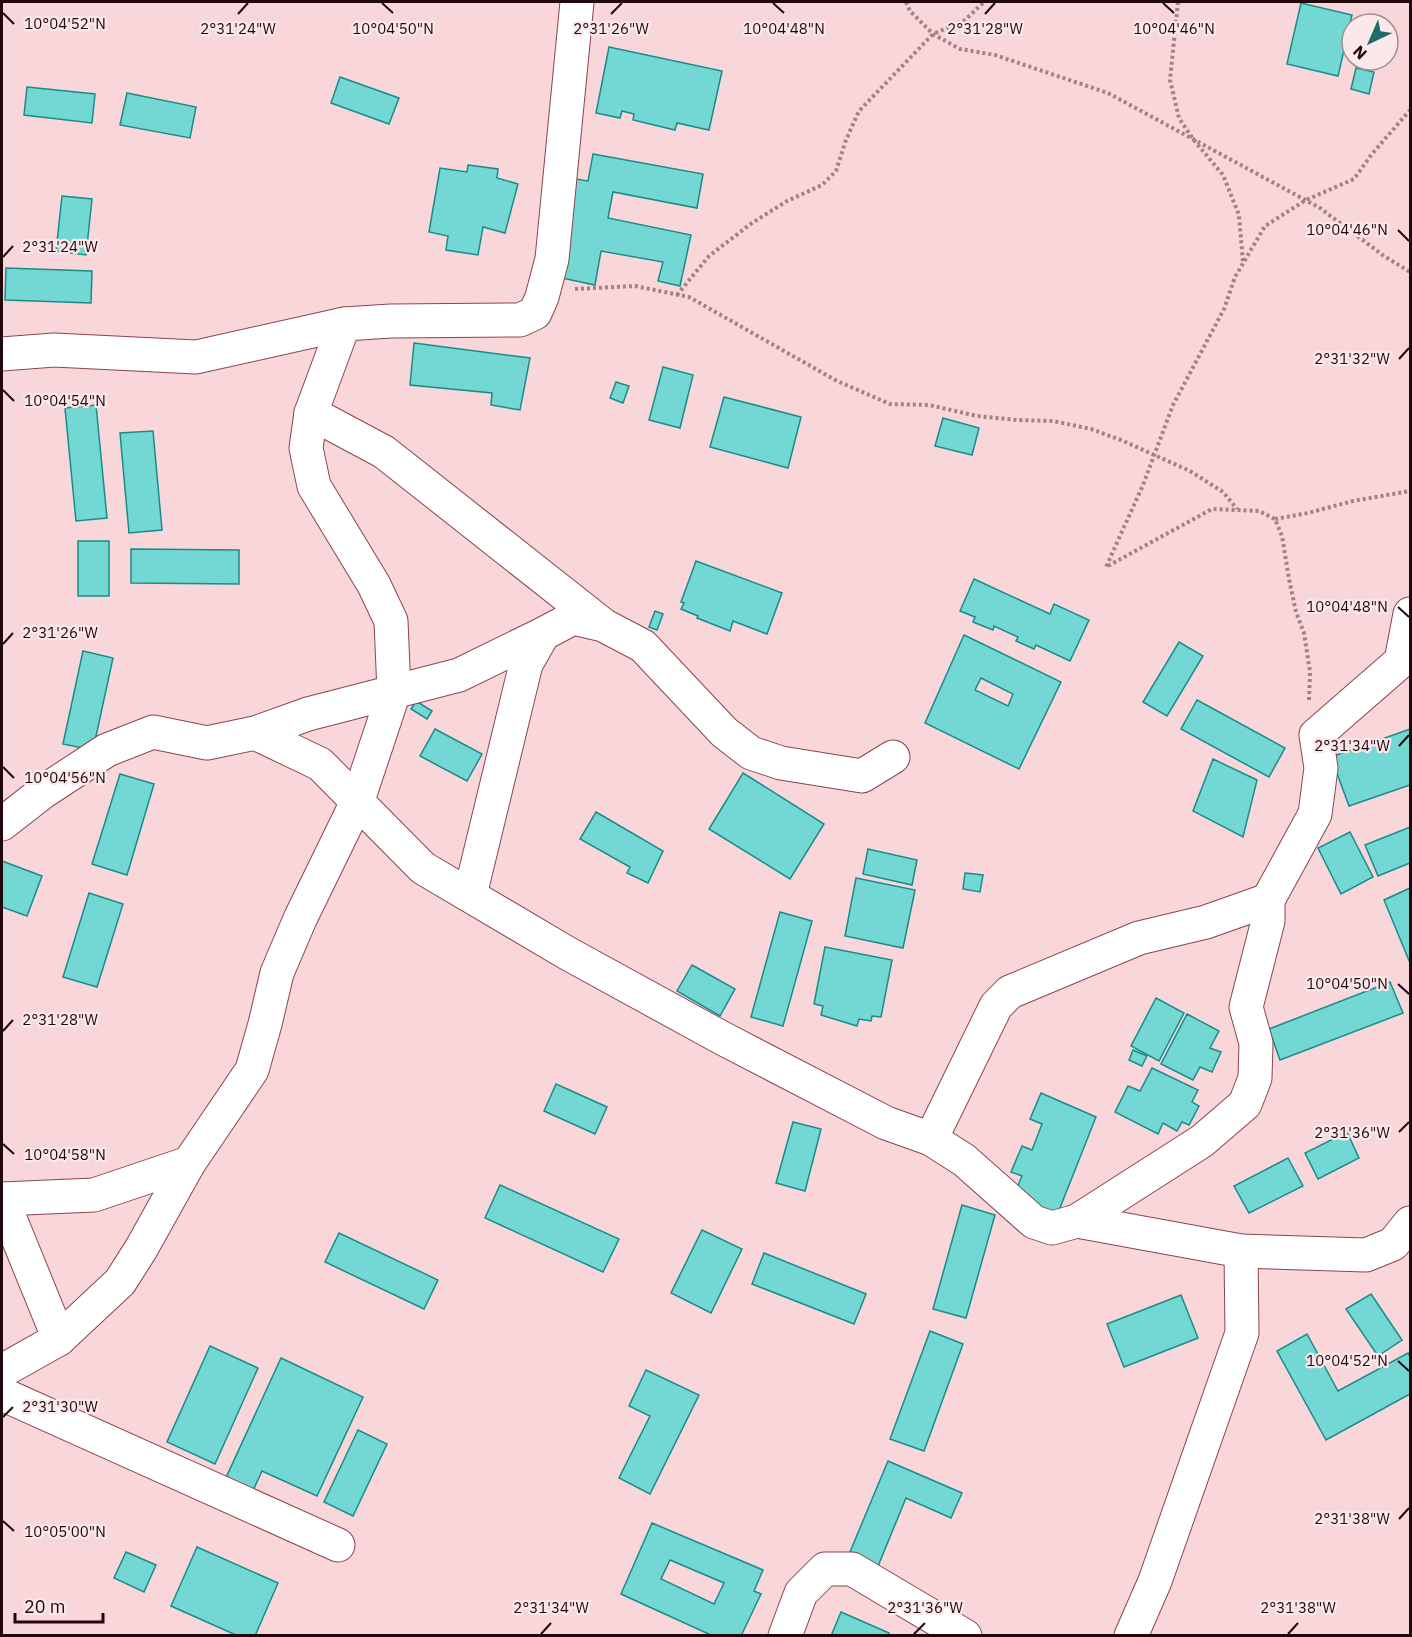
<svg xmlns="http://www.w3.org/2000/svg" width="1412" height="1637" font-family="'IBM Plex Sans',sans-serif">
  <style>
    .building { fill: #73d7d4; stroke: #198c8a; stroke-width: 1.5; fill-rule: evenodd }
    .lines { fill: none; stroke-linecap: round; stroke-linejoin: round }
    .street-casing { stroke: #8a454f; stroke-width: 35 }
    .path { stroke: #a18286; stroke-width: 4; stroke-dasharray: 3 3; stroke-linecap: butt }
    .street { stroke: #fff; stroke-width: 33 }
    .ticks { fill: none; stroke: #22070c; stroke-width: 2 }
    .ticks-label { font-size: 15px; text-anchor: middle; fill: #22070c; stroke: #fae8ea; stroke-width: 4.5; stroke-linejoin: round; paint-order: stroke }
  </style>
  <rect width="100%" height="100%" fill="#f8d6d9"/>
  <g class="building">
    <polygon points="1301,3 1352,15 1338,76 1287,64"/>
    <polygon points="609,47 722,71 709,130 677,123 675,130 633,120 634,114 622,111 620,118 596,113"/>
    <polygon points="1356,68 1374,72 1369,94 1351,89"/>
    <polygon points="340,77 399,98 389,124 331,103"/>
    <polygon points="27,87 95,94 92,123 24,115"/>
    <polygon points="127,93 196,107 190,138 120,125"/>
    <polygon points="593,154 703,174 697,208 613,192 608,218 691,235 680,286 658,281 663,262 601,251 595,285 557,277 576,179 588,181"/>
    <polygon points="468,165 498,169 497,178 518,184 505,233 483,227 478,255 446,250 448,236 429,232 440,168 467,172"/>
    <polygon points="62,196 92,199 86,255 56,251"/>
    <polygon points="6,268 92,271 91,303 5,300"/>
    <polygon points="414,343 530,358 520,410 491,405 492,393 410,385"/>
    <polygon points="663,367 693,375 680,428 649,420"/>
    <polygon points="616,382 629,386 623,403 610,398"/>
    <polygon points="724,397 801,417 788,468 710,447"/>
    <polygon points="96,405 107,518 76,521 65,408"/>
    <polygon points="943,418 979,428 972,455 935,446"/>
    <polygon points="153,431 162,530 129,533 120,433"/>
    <rect x="78" y="541" width="31" height="55"/>
    <polygon points="131,549 239,550 239,584 131,583"/>
    <polygon points="696,561 782,593 767,634 733,621 730,631 697,618 698,616 681,609 684,603 681,602"/>
    <polygon points="974,579 1050,614 1054,604 1089,620 1070,661 1036,645 1034,649 1016,641 1018,637 994,626 993,630 973,622 975,617 960,611"/>
    <polygon points="655,611 663,614 657,630 649,627"/>
    <path d="M964,635L1061,682L1019,769L925,723ZM981,678L1013,694L1008,706L975,690Z"/>
    <polygon points="1179,642 1203,656 1167,716 1143,702"/>
    <polygon points="83,651 113,658 93,750 63,744"/>
    <polygon points="1197,700 1285,748 1269,777 1181,729"/>
    <polygon points="416,701 432,711 427,719 411,709"/>
    <polygon points="435,729 482,754 467,781 420,756"/>
    <polygon points="1410,729 1410,785 1349,806 1331,757"/>
    <polygon points="1213,759 1257,780 1243,837 1193,811"/>
    <polygon points="743,773 824,824 790,879 709,829"/>
    <polygon points="120,774 154,784 127,875 92,864"/>
    <polygon points="596,812 663,851 648,883 627,873 630,867 580,839"/>
    <polygon points="1410,827 1410,863 1378,876 1365,845"/>
    <polygon points="1350,832 1373,877 1341,894 1318,848"/>
    <polygon points="868,849 917,860 912,885 863,874"/>
    <polygon points="2,861 42,876 27,916 2,907"/>
    <polygon points="965,873 983,875 980,892 963,889"/>
    <polygon points="856,878 915,890 903,948 845,936"/>
    <polygon points="1410,888 1410,963 1384,900"/>
    <polygon points="89,893 123,904 97,987 63,977"/>
    <polygon points="780,912 812,921 783,1026 751,1017"/>
    <polygon points="825,947 892,960 881,1017 872,1016 871,1021 859,1019 857,1026 821,1015 823,1006 814,1004"/>
    <polygon points="692,965 735,989 720,1016 677,991"/>
    <polygon points="1390,982 1403,1013 1280,1060 1269,1029"/>
    <polygon points="1156,998 1184,1013 1159,1061 1131,1046"/>
    <polygon points="1187,1014 1219,1031 1210,1048 1221,1052 1212,1072 1200,1067 1193,1080 1161,1064"/>
    <polygon points="1133,1050 1147,1056 1142,1066 1129,1060"/>
    <polygon points="1152,1068 1198,1090 1192,1102 1199,1106 1189,1125 1182,1122 1177,1131 1163,1123 1158,1134 1115,1112 1128,1086 1140,1091"/>
    <polygon points="556,1084 607,1107 595,1134 544,1111"/>
    <polygon points="1041,1093 1096,1117 1056,1218 1012,1200 1022,1176 1011,1172 1022,1146 1032,1150 1042,1124 1030,1119"/>
    <polygon points="793,1122 821,1129 805,1191 776,1183"/>
    <polygon points="1347,1132 1359,1158 1318,1179 1305,1153"/>
    <polygon points="1288,1158 1303,1186 1249,1213 1234,1186"/>
    <polygon points="500,1185 619,1239 603,1272 485,1218"/>
    <polygon points="962,1205 995,1215 966,1318 933,1309"/>
    <polygon points="702,1230 742,1249 711,1313 671,1293"/>
    <polygon points="339,1233 438,1280 424,1309 325,1262"/>
    <polygon points="764,1253 866,1294 854,1324 752,1284"/>
    <polygon points="1371,1294 1402,1340 1378,1356 1346,1309"/>
    <polygon points="1181,1295 1198,1338 1124,1367 1107,1324"/>
    <polygon points="930,1331 963,1344 924,1451 890,1439"/>
    <polygon points="1307,1334 1338,1391 1408,1353 1410,1357 1410,1394 1326,1440 1277,1351"/>
    <polygon points="210,1346 258,1368 215,1464 167,1442"/>
    <polygon points="281,1358 363,1397 317,1496 262,1471 251,1495 224,1482"/>
    <polygon points="646,1370 699,1395 650,1494 619,1478 650,1416 629,1406"/>
    <polygon points="358,1430 387,1444 353,1516 324,1502"/>
    <polygon points="888,1461 962,1493 951,1518 906,1498 876,1571 847,1559"/>
    <path d="M652,1523L763,1570L754,1591L761,1594L741,1636H713L621,1594ZM670,1560L724,1583L714,1604L661,1579Z"/>
    <polygon points="197,1547 278,1583 255,1636 238,1636 171,1606"/>
    <polygon points="126,1552 156,1565 144,1592 114,1578"/>
    <polygon points="841,1612 889,1633 888,1636 831,1636"/>
  </g>
  <g class="lines">
    <g class="street-casing">
      <g id="street">
        <polyline points="2,354 54,350 196,357 344,324"/>
        <polyline points="311,413 384,452 602,624"/>
        <polyline points="255,733 320,764 423,868 567,953 722,1038 886,1123 931,1139 964,1160 1034,1222 1052,1228 1077,1221 1202,1141 1245,1104 1255,1078 1256,1043 1246,1007 1268,921 1268,900 1315,814 1321,768 1316,735 1401,661 1410,614"/>
        <polyline points="2,824 43,792 107,750 153,732 207,743 255,733 308,714 459,675 543,634"/>
        <polyline points="470,895 526,664 543,634 573,618 603,625 643,646 724,732 751,753 781,763 862,776 893,757"/>
        <polyline points="931,1139 996,1006 1010,992 1139,938 1206,922 1268,900"/>
        <polyline points="2,1199 94,1195 189,1163"/>
        <polyline points="2,1199 59,1339"/>
        <polyline points="1077,1221 1241,1251 1366,1255 1393,1244 1410,1223"/>
        <polyline points="2,1371 59,1339 120,1282 141,1249 189,1163 252,1070 265,1024 277,973 300,919 358,800 394,692 391,621 374,585 314,486 306,448 311,413 344,324 391,321 520,320 535,313 542,297 552,259 577,2"/>
        <polyline points="2,1394 338,1545"/>
        <polyline points="785,1636 801,1593 825,1569 852,1569 965,1636"/>
        <polyline points="1131,1636 1155,1581 1242,1333 1241,1251"/>
      </g>
    </g>
    <g class="path">
      <polyline points="906,2 910,11 933,34 960,49 995,55 1108,93 1320,208 1384,256 1410,272"/>
      <polyline points="1178,2 1170,80 1179,118 1193,139 1223,175 1239,215 1243,262"/>
      <polyline points="575,289 635,286 689,297 837,381 890,404 929,405 977,416 1017,420 1053,421 1091,429 1121,440 1190,471 1223,492 1237,509"/>
      <polyline points="677,295 709,256 752,223 787,201 822,185 836,171 846,140 859,111 933,34 965,20 984,2"/>
      <polyline points="1275,519 1308,513 1353,501 1410,491"/>
      <polyline points="1309,700 1310,672 1304,633 1296,612 1289,579 1282,536 1275,519 1259,511 1212,509 1106,567 1143,485 1173,405 1224,309 1235,277 1265,226 1306,200 1354,179 1372,154 1410,110"/>
    </g>
    <use href="#street" class="street"/>
  </g>
  <path class="ticks" d="M382,3L393,13M773,3L784,13M1163,3L1174,13M3,13L14,24M238,14L248,3M611,14L622,3M985,14L995,3M1398,230L1409,241M3,257L13,246M1399,359L1409,348M3,390L14,401M1398,607L1409,617M3,644L13,633M1399,746L1409,735M3,767L14,778M1398,984L1409,994M3,1031L13,1020M1399,1132L1409,1122M3,1144L14,1154M1398,1361L1409,1371M3,1417L13,1407M1399,1519L1409,1508M3,1521L14,1531M541,1634L551,1623M914,1634L925,1623M1288,1634L1298,1623"/>
  <g class="ticks-label">
    <text x="65" y="29">10°04'52"N</text>
    <text x="393" y="34">10°04'50"N</text>
    <text x="784" y="34">10°04'48"N</text>
    <text x="1174" y="34">10°04'46"N</text>
    <text x="238" y="34">2°31'24"W</text>
    <text x="611" y="34">2°31'26"W</text>
    <text x="985" y="34">2°31'28"W</text>
    <text x="1347" y="235">10°04'46"N</text>
    <text x="60" y="252">2°31'24"W</text>
    <text x="1352" y="364">2°31'32"W</text>
    <text x="65" y="406">10°04'54"N</text>
    <text x="1347" y="612">10°04'48"N</text>
    <text x="60" y="638">2°31'26"W</text>
    <text x="1352" y="751">2°31'34"W</text>
    <text x="65" y="783">10°04'56"N</text>
    <text x="1347" y="989">10°04'50"N</text>
    <text x="60" y="1025">2°31'28"W</text>
    <text x="1352" y="1138">2°31'36"W</text>
    <text x="65" y="1160">10°04'58"N</text>
    <text x="1347" y="1366">10°04'52"N</text>
    <text x="60" y="1412">2°31'30"W</text>
    <text x="1352" y="1524">2°31'38"W</text>
    <text x="65" y="1537">10°05'00"N</text>
    <text x="551" y="1613">2°31'34"W</text>
    <text x="925" y="1613">2°31'36"W</text>
    <text x="1298" y="1613">2°31'38"W</text>
  </g>
  <rect width="1412" height="1637" fill="none" stroke="#22070c" stroke-width="6"/>
  <g transform="translate(1370 42) rotate(224)"><circle r="28" fill="#fae8ea" stroke="#a48e91" stroke-width="1.5"/>
  <path d="M0-4.5L10 22L0 15L-10 22Z" fill="#1f6b69"/>
  <text y="-9" font-size="16" font-weight="bold" text-anchor="middle" fill="#22070c">N</text>
  </g>
  <path d="M15 1613v9h88v-9" fill="none" stroke="#22070c" stroke-width="3"/>
  <text x="24" y="1613" font-size="18" fill="#22070c" stroke="#fae8ea" stroke-width="4.5" paint-order="stroke">20 m</text>
</svg>
